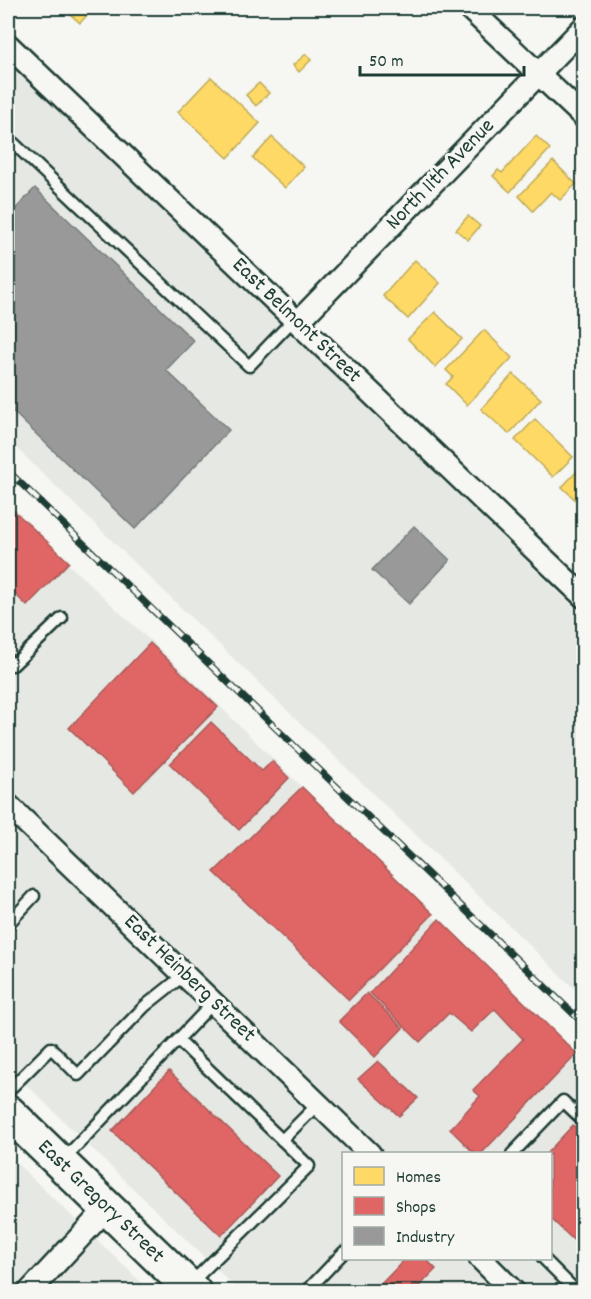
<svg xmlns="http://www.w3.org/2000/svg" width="591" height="1299" font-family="Dekko,sans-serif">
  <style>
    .built { fill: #e6e8e4; fill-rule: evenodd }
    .homes { fill: #ffd966; stroke: #bcaa57; stroke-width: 1.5 }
    .shops { fill: #e06666; stroke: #a65a57; stroke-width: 1.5 }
    .industry { fill: #999; stroke: #747d7b; stroke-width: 1.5 }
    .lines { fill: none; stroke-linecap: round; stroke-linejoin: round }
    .service-casing { stroke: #1f3d34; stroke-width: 15 }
    .minor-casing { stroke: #1f3d34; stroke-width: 26 }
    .trunk-casing { stroke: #1f3d34; stroke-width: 38 }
    .service { stroke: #f6f6f2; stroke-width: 10 }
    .minor { stroke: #f6f6f2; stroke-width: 21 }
    .trunk { stroke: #f6f6f2; stroke-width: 33 }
    .rail-casing { stroke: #1f3d34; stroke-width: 7 }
    .rail { stroke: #f6f6f2; stroke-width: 4.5; stroke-dasharray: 14; stroke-linecap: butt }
    .labels { text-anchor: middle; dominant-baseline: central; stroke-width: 6; stroke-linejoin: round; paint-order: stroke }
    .street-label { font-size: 22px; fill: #1f3d34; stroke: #f6f6f2 }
  </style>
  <rect width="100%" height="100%" fill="#f6f6f2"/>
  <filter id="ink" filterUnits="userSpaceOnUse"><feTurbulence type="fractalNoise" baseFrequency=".0167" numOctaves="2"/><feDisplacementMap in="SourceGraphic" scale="12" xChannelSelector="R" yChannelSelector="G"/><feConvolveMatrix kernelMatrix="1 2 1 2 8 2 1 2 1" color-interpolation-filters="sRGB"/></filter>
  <g filter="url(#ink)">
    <g class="built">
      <polygon points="8,63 289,331 583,616 583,997 8,440"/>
      <path d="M8,508L199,686L583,1064V1291H239L8,1067ZM344,1154H550V1258H344Z"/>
      <polygon points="8,1155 79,1223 14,1292 8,1291"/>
      <polygon points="95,1238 150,1291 44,1291"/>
    </g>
    <g class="homes">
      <polygon points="63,8 89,8 92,10 80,23"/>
      <polygon points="306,54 311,60 299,72 293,65"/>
      <polygon points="211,77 260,123 228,158 178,112"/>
      <polygon points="259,83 269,93 256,106 246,95"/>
      <polygon points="536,136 550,149 510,192 493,176 498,170 502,173"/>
      <polygon points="272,137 304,167 285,188 253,158"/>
      <polygon points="553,161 576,184 560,200 551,192 533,211 519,196"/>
      <polygon points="468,216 480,226 468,240 456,230"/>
      <polygon points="415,260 440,283 408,319 383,296"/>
      <polygon points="435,312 462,339 435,367 408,339"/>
      <polygon points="484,330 512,358 467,405 446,384 453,377 446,370"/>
      <polygon points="513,374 541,399 509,434 481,409"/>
      <polygon points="535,419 573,457 553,477 515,440"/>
      <polygon points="582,466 584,468 584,508 562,487"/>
    </g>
    <g class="shops">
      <polygon points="8,505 69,562 27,606 8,587"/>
      <polygon points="150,643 218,707 134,792 69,728"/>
      <polygon points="211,722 262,771 272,761 289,778 239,830 170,764"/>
      <polygon points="302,787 433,914 349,1000 214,872"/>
      <polygon points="439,919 577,1054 481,1154 475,1154 450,1129 480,1096 473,1090 523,1039 495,1009 471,1032 449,1013 420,1042 370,993"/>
      <polygon points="367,993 403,1028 375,1057 339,1021"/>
      <polygon points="378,1061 418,1098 399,1116 358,1079"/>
      <polygon points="169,1071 278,1176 221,1236 112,1131"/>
      <polygon points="573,1125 584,1135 584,1250 550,1218 550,1154 546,1154"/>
      <polygon points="406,1258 425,1258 436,1269 414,1292 388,1292 381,1284"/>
    </g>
    <g class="industry">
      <polygon points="35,188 194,341 166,370 229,430 135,529 8,407 8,217"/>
      <polygon points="414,526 450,560 409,604 372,570"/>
    </g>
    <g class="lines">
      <g class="service-casing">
        <g id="service">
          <polyline points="8,138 249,366 294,319"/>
          <polyline points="8,660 13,665 62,618"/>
          <polyline points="8,924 34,896"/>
          <polyline points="178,1040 309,1166 191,1283"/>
          <polyline points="8,1091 51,1048 78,1075 145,1006 184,975"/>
          <polyline points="282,1140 318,1104"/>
          <polyline points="512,1154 563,1101 584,1121"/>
          <polyline points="62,1161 213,1003"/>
          <polyline points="543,1258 577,1292"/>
          <polyline points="306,1292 344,1252"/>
        </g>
      </g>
      <g class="minor-casing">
        <g id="minor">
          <polyline points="469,8 584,117"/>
          <polyline points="8,45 584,597"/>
          <polyline points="298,322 584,27"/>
          <polyline points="8,805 370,1154"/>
          <polyline points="480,1258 514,1292"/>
          <polyline points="29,1292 107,1208"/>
        </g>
      </g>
      <g class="trunk-casing">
        <g id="trunk">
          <path id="s1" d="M8,1112L194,1292"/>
        </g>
      </g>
      <use href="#service" class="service"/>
      <use href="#minor" class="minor"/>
      <use href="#trunk" class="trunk"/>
      <g class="rail-casing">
        <polyline id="rail" points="8,471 584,1024"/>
      </g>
      <use href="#rail" class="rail"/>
    </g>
  </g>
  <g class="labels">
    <g class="street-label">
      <text transform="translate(441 175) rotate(-46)">North 11th Avenue</text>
      <text transform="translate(296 321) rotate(44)">East Belmont Street</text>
      <text transform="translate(189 979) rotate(44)">East Heinberg Street</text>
      <text stroke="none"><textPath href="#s1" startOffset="129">East Gregory Street</textPath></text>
    </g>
  </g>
  <rect width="591" height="1299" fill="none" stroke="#f6f6f2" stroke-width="30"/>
  <rect x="15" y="15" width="561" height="1269" fill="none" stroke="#1f3d34" stroke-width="2" filter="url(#ink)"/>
  <rect x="342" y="1152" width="210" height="108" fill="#f6f6f2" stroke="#a0aca6" stroke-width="1.5"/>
  <rect x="354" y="1167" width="30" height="18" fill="#ffd966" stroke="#a0aca6" stroke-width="1.5"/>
  <text x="396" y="1182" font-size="18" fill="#1f3d34">Homes</text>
  <rect x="354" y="1197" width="30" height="18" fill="#e06666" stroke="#a0aca6" stroke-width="1.5"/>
  <text x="396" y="1212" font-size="18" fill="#1f3d34">Shops</text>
  <rect x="354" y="1227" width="30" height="18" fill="#999999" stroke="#a0aca6" stroke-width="1.5"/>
  <text x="396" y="1242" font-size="18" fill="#1f3d34">Industry</text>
  <path d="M360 66v9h164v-9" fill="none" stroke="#1f3d34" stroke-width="3"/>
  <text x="369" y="66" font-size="18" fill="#1f3d34" stroke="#f6f6f2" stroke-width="4.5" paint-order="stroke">50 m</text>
</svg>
